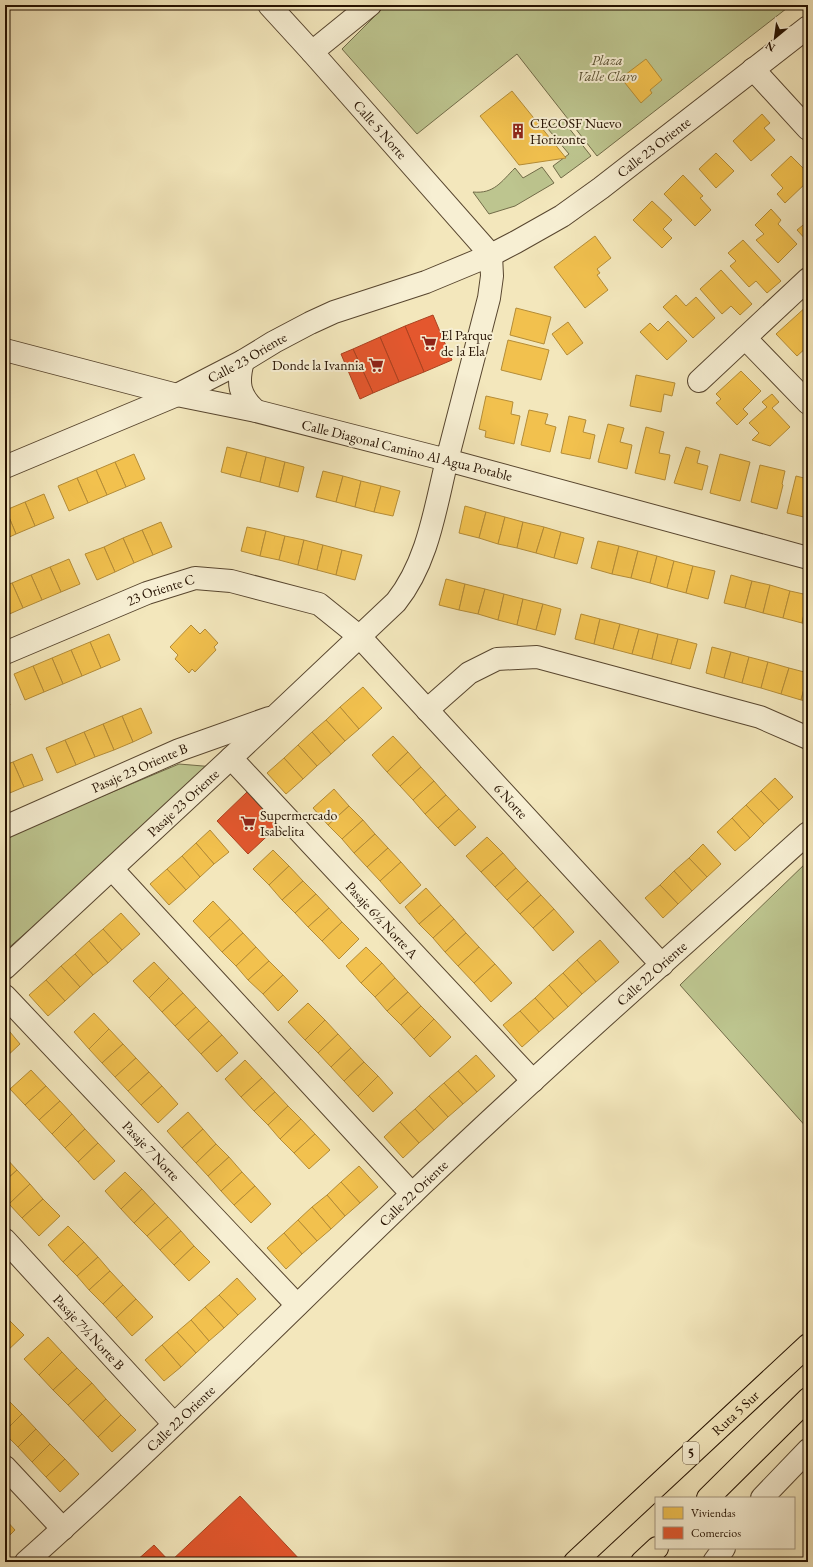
<svg xmlns="http://www.w3.org/2000/svg" width="813" height="1567" font-family="'EB Garamond',serif">
  <style>
    .green { fill: #bdc58f; stroke: #716b48 }
    .homes { fill: #f2c14e; stroke: #b48c37 }
    .shops { fill: #e4572e; stroke: #ab4220 }
    .lines { fill: none; stroke-linecap: round; stroke-linejoin: round }
    .minor-casing { stroke: #58462f; stroke-width: 24 }
    .tertiary-casing { stroke: #58462f; stroke-width: 24 }
    .motorway-casing { stroke: #251100; stroke-width: 24 }
    .minor { stroke: #f7efd3; stroke-width: 22 }
    .tertiary { stroke: #f7efd3; stroke-width: 22 }
    .motorway { stroke: #f3e7bc; stroke-width: 22 }
    .labels { text-anchor: middle; dominant-baseline: central; stroke-width: 4; stroke-linejoin: round; paint-order: stroke }
    .shield { fill: #f7efd3; stroke: #64543f; stroke-width: 1 }
    .shield-label { font-size: 13px; font-weight: bold; fill: #251100 }
    .park-label { font-size: 14px; font-style: italic; fill: #5a5032; stroke: #f7efd3 }
    .poi-label { font-size: 14px; fill: #251100; stroke: #f7efd3; text-anchor: start }
    .street-label { font-size: 14px; fill: #251100; stroke: #f7efd3 }
  </style>
  <rect width="100%" height="100%" fill="#f3e7bc"/>
  <filter id="stains"><feTurbulence type="fractalNoise" baseFrequency=".005" numOctaves="4"/><feColorMatrix values="0 0 0 0 .2 0 0 0 0 .09 0 0 0 0 .02 0 0 0 .5 -.17"/></filter>
  <radialGradient id="worn" r=".72"><stop offset=".6" stop-color="#630" stop-opacity="0"/><stop offset="1" stop-color="#630" stop-opacity=".3"/></radialGradient>
  <g class="green">
    <polygon points="386,5 791,5 597,156 517,54 417,134 342,49"/>
    <polygon points="561,118 591,156 561,178 553,166 569,154 548,129"/>
    <path d="M542,167L554,183L515,206L489,214L473,192C494,194 501,182 515,168L523,178Z"/>
    <polygon points="179,764 215,767 5,951 5,837"/>
    <polygon points="808,861 808,1129 680,985"/>
  </g>
  <g class="homes">
    <polygon points="646,59 662,80 650,90 652,93 641,103 621,78"/>
    <polygon points="512,91 566,158 519,165 504,146 480,116"/>
    <polygon points="762,114 770,123 764,128 775,140 751,161 733,141"/>
    <polygon points="716,153 734,171 716,188 699,169"/>
    <polygon points="791,156 808,173 808,181 785,203 777,194 783,188 771,175"/>
    <polygon points="683,175 703,196 700,198 711,210 695,226 664,194"/>
    <polygon points="652,201 672,220 663,229 672,238 662,248 633,220"/>
    <polygon points="808,204 808,214 803,208"/>
    <polygon points="771,209 781,220 778,224 797,244 778,263 756,240 764,234 755,225"/>
    <polygon points="808,221 808,242 797,230"/>
    <polygon points="595,236 611,258 597,269 600,273 597,275 608,290 585,308 554,267"/>
    <polygon points="743,240 781,281 767,293 756,281 749,287 730,266 736,261 728,253"/>
    <polygon points="721,270 752,304 740,315 731,306 722,314 700,289"/>
    <polygon points="676,295 686,306 696,297 715,318 693,338 663,307"/>
    <polygon points="808,305 808,346 797,356 776,334"/>
    <polygon points="516,308 551,317 544,344 510,335"/>
    <polygon points="668,321 687,341 667,360 640,332 650,323 658,331"/>
    <polygon points="568,322 583,343 567,355 552,334"/>
    <polygon points="508,340 549,350 541,380 501,370"/>
    <polygon points="741,371 761,391 743,409 748,414 737,425 716,403 721,399 716,394"/>
    <polygon points="636,375 675,383 672,396 664,394 661,412 630,406"/>
    <polygon points="772,394 779,402 772,408 790,427 770,446 752,440 759,433 749,423 767,407 762,402"/>
    <polygon points="486,396 513,402 511,414 520,416 514,444 485,437 486,431 479,429"/>
    <polygon points="529,410 548,414 545,424 556,427 550,452 521,445"/>
    <polygon points="569,416 586,420 583,432 595,435 590,459 561,453"/>
    <polygon points="608,424 624,428 620,442 632,445 627,469 598,462"/>
    <polygon points="646,427 664,432 659,453 670,455 665,480 635,473"/>
    <polygon points="227,447 247,452 240,477 221,472"/>
    <polygon points="686,447 700,451 697,463 708,466 702,490 674,483"/>
    <polygon points="247,452 266,457 260,482 240,477"/>
    <polygon points="134,454 145,479 126,487 115,462"/>
    <polygon points="720,454 750,462 740,501 710,493"/>
    <polygon points="266,457 285,462 279,487 260,482"/>
    <polygon points="115,462 126,487 107,495 96,470"/>
    <polygon points="285,462 304,467 298,492 279,487"/>
    <polygon points="760,465 785,471 782,484 783,485 777,509 751,502"/>
    <polygon points="96,470 107,495 88,503 77,478"/>
    <polygon points="323,471 343,476 336,502 316,497"/>
    <polygon points="343,476 361,481 355,507 336,502"/>
    <polygon points="796,476 808,479 808,518 787,513"/>
    <polygon points="77,478 88,503 69,511 58,486"/>
    <polygon points="361,481 381,486 374,512 355,507"/>
    <polygon points="381,486 400,491 393,516 374,512"/>
    <polygon points="44,494 54,518 35,526 25,502"/>
    <polygon points="25,502 35,526 16,534 6,510"/>
    <polygon points="465,506 486,512 479,538 459,533"/>
    <polygon points="5,510 6,510 16,534 5,539"/>
    <polygon points="486,512 505,517 498,544 479,538"/>
    <polygon points="505,517 523,522 517,548 498,544"/>
    <polygon points="161,522 172,547 153,555 142,530"/>
    <polygon points="523,522 544,527 536,553 517,548"/>
    <polygon points="247,527 266,531 260,556 241,551"/>
    <polygon points="544,527 561,532 554,558 536,553"/>
    <polygon points="142,530 153,555 134,563 123,538"/>
    <polygon points="266,531 285,536 279,560 260,556"/>
    <polygon points="561,532 584,538 577,564 554,558"/>
    <polygon points="285,536 304,540 298,565 279,560"/>
    <polygon points="123,538 134,563 115,572 104,547"/>
    <polygon points="304,540 323,545 317,570 298,565"/>
    <polygon points="598,541 619,546 612,574 591,568"/>
    <polygon points="323,545 342,550 336,575 317,570"/>
    <polygon points="619,546 638,551 631,578 612,574"/>
    <polygon points="104,547 115,572 97,580 85,554"/>
    <polygon points="342,550 362,555 355,580 336,575"/>
    <polygon points="638,551 657,556 650,583 631,578"/>
    <polygon points="657,556 674,561 667,588 650,583"/>
    <polygon points="69,559 80,584 61,592 50,567"/>
    <polygon points="674,561 693,566 686,593 667,588"/>
    <polygon points="693,566 715,571 708,599 686,593"/>
    <polygon points="50,567 61,592 42,600 31,575"/>
    <polygon points="31,575 42,600 23,608 12,583"/>
    <polygon points="731,575 752,581 745,608 724,603"/>
    <polygon points="446,579 465,584 459,610 439,605"/>
    <polygon points="752,581 770,585 763,613 745,608"/>
    <polygon points="12,583 23,608 5,616 5,586"/>
    <polygon points="465,584 485,589 478,614 459,610"/>
    <polygon points="770,585 790,591 783,618 763,613"/>
    <polygon points="485,589 504,594 498,620 478,614"/>
    <polygon points="790,591 808,595 802,623 783,618"/>
    <polygon points="504,594 523,599 517,625 498,620"/>
    <polygon points="808,598 808,625 802,623"/>
    <polygon points="523,599 543,604 536,630 517,625"/>
    <polygon points="543,604 561,609 555,635 536,630"/>
    <polygon points="581,614 600,619 594,644 575,639"/>
    <polygon points="600,619 620,624 613,649 594,644"/>
    <polygon points="620,624 639,629 632,654 613,649"/>
    <polygon points="191,625 200,634 205,629 218,643 214,647 216,650 195,672 192,669 189,673 175,659 178,655 170,647"/>
    <polygon points="639,629 658,634 652,659 632,654"/>
    <polygon points="109,634 120,660 101,668 90,642"/>
    <polygon points="658,634 678,639 671,664 652,659"/>
    <polygon points="678,639 697,644 690,669 671,664"/>
    <polygon points="90,642 101,668 82,676 71,650"/>
    <polygon points="712,647 731,652 724,678 706,673"/>
    <polygon points="71,650 82,676 63,684 52,658"/>
    <polygon points="731,652 749,657 742,683 724,678"/>
    <polygon points="749,657 768,662 761,688 742,683"/>
    <polygon points="52,658 63,684 44,692 33,666"/>
    <polygon points="768,662 789,668 781,694 761,688"/>
    <polygon points="33,666 44,692 25,700 14,674"/>
    <polygon points="789,668 808,673 801,700 781,694"/>
    <polygon points="808,675 808,701 801,700"/>
    <polygon points="363,687 382,708 359,729 340,707"/>
    <polygon points="5,692 10,705 5,707"/>
    <polygon points="340,707 359,729 345,741 326,720"/>
    <polygon points="141,708 152,733 133,742 122,716"/>
    <polygon points="122,716 133,742 114,750 103,724"/>
    <polygon points="326,720 345,741 331,754 312,732"/>
    <polygon points="103,724 114,750 95,757 84,732"/>
    <polygon points="84,732 95,757 76,765 65,740"/>
    <polygon points="312,732 331,754 317,766 298,745"/>
    <polygon points="393,736 408,752 387,772 372,755"/>
    <polygon points="65,740 76,765 57,773 46,748"/>
    <polygon points="298,745 317,766 303,779 284,758"/>
    <polygon points="408,752 421,767 400,786 387,772"/>
    <polygon points="32,754 43,780 24,787 13,762"/>
    <polygon points="284,758 303,779 286,794 267,773"/>
    <polygon points="13,762 24,787 5,795 5,765"/>
    <polygon points="421,767 434,781 413,800 400,786"/>
    <polygon points="775,778 793,797 779,810 761,791"/>
    <polygon points="434,781 446,795 425,814 413,800"/>
    <polygon points="334,789 349,806 328,825 313,808"/>
    <polygon points="761,791 779,810 764,824 746,805"/>
    <polygon points="446,795 459,809 438,828 425,814"/>
    <polygon points="746,805 764,824 750,838 732,818"/>
    <polygon points="349,806 363,820 342,839 328,825"/>
    <polygon points="459,809 476,827 455,846 438,828"/>
    <polygon points="732,818 750,838 735,851 717,832"/>
    <polygon points="363,820 375,834 354,853 342,839"/>
    <polygon points="210,830 229,852 214,864 196,843"/>
    <polygon points="375,834 388,848 367,867 354,853"/>
    <polygon points="487,837 503,853 481,872 466,856"/>
    <polygon points="196,843 214,864 200,877 182,856"/>
    <polygon points="703,844 721,864 707,877 689,858"/>
    <polygon points="388,848 401,862 380,881 367,867"/>
    <polygon points="273,850 289,866 269,885 253,869"/>
    <polygon points="503,853 516,868 495,887 481,872"/>
    <polygon points="182,856 200,877 186,890 167,869"/>
    <polygon points="689,858 707,877 692,891 674,871"/>
    <polygon points="401,862 421,885 400,904 380,881"/>
    <polygon points="289,866 303,881 282,900 269,885"/>
    <polygon points="516,868 528,881 507,900 495,887"/>
    <polygon points="167,869 186,890 169,905 150,884"/>
    <polygon points="674,871 692,891 678,904 660,885"/>
    <polygon points="303,881 316,894 295,913 282,900"/>
    <polygon points="528,881 541,895 520,914 507,900"/>
    <polygon points="660,885 678,904 663,918 645,898"/>
    <polygon points="426,888 441,905 419,924 405,907"/>
    <polygon points="316,894 329,908 308,927 295,913"/>
    <polygon points="541,895 554,909 533,928 520,914"/>
    <polygon points="213,901 230,919 209,938 193,921"/>
    <polygon points="441,905 454,919 433,938 419,924"/>
    <polygon points="329,908 342,922 322,941 308,927"/>
    <polygon points="554,909 574,932 553,951 533,928"/>
    <polygon points="121,913 140,934 122,950 103,929"/>
    <polygon points="230,919 243,933 222,952 209,938"/>
    <polygon points="454,919 466,933 445,952 433,938"/>
    <polygon points="342,922 359,939 339,959 322,941"/>
    <polygon points="103,929 122,950 108,963 89,941"/>
    <polygon points="243,933 256,947 236,966 222,952"/>
    <polygon points="466,933 479,947 458,966 445,952"/>
    <polygon points="600,940 619,962 596,982 577,960"/>
    <polygon points="89,941 108,963 93,975 75,954"/>
    <polygon points="256,947 269,961 248,980 236,966"/>
    <polygon points="366,947 382,963 361,983 346,966"/>
    <polygon points="479,947 495,964 474,983 458,966"/>
    <polygon points="75,954 93,975 80,987 61,966"/>
    <polygon points="577,960 596,982 582,994 563,973"/>
    <polygon points="269,961 283,975 263,994 248,980"/>
    <polygon points="154,962 169,978 149,998 133,981"/>
    <polygon points="382,963 395,978 375,997 361,983"/>
    <polygon points="495,964 512,983 491,1002 474,983"/>
    <polygon points="61,966 80,987 65,1001 46,980"/>
    <polygon points="563,973 582,994 568,1007 549,985"/>
    <polygon points="283,975 298,991 278,1011 263,994"/>
    <polygon points="169,978 183,993 162,1012 149,998"/>
    <polygon points="395,978 408,992 387,1011 375,997"/>
    <polygon points="46,980 65,1001 48,1016 29,995"/>
    <polygon points="549,985 568,1007 554,1019 535,998"/>
    <polygon points="408,992 421,1006 401,1025 387,1011"/>
    <polygon points="183,993 196,1007 175,1026 162,1012"/>
    <polygon points="535,998 554,1019 539,1032 520,1011"/>
    <polygon points="308,1003 325,1020 305,1040 288,1022"/>
    <polygon points="421,1006 434,1019 414,1039 401,1025"/>
    <polygon points="196,1007 209,1021 188,1040 175,1026"/>
    <polygon points="520,1011 539,1032 522,1047 503,1025"/>
    <polygon points="94,1013 109,1029 89,1049 74,1032"/>
    <polygon points="434,1019 451,1037 430,1057 414,1039"/>
    <polygon points="325,1020 338,1034 318,1053 305,1040"/>
    <polygon points="209,1021 222,1035 201,1054 188,1040"/>
    <polygon points="5,1026 20,1044 5,1058"/>
    <polygon points="109,1029 123,1044 102,1063 89,1049"/>
    <polygon points="338,1034 351,1048 331,1067 318,1053"/>
    <polygon points="222,1035 238,1053 217,1072 201,1054"/>
    <polygon points="123,1044 136,1058 115,1077 102,1063"/>
    <polygon points="351,1048 364,1062 344,1081 331,1067"/>
    <polygon points="476,1055 495,1076 477,1092 458,1071"/>
    <polygon points="136,1058 149,1072 128,1091 115,1077"/>
    <polygon points="245,1060 262,1078 241,1097 225,1079"/>
    <polygon points="364,1062 378,1076 358,1096 344,1081"/>
    <polygon points="31,1070 46,1086 25,1105 10,1089"/>
    <polygon points="458,1071 477,1092 463,1104 444,1083"/>
    <polygon points="149,1072 162,1086 141,1105 128,1091"/>
    <polygon points="378,1076 393,1093 373,1112 358,1096"/>
    <polygon points="262,1078 275,1092 254,1111 241,1097"/>
    <polygon points="444,1083 463,1104 448,1117 429,1096"/>
    <polygon points="46,1086 60,1101 39,1120 25,1105"/>
    <polygon points="162,1086 178,1104 158,1123 141,1105"/>
    <polygon points="275,1092 288,1106 268,1125 254,1111"/>
    <polygon points="429,1096 448,1117 434,1130 415,1109"/>
    <polygon points="60,1101 72,1114 52,1134 39,1120"/>
    <polygon points="288,1106 301,1119 280,1139 268,1125"/>
    <polygon points="415,1109 434,1130 419,1143 400,1122"/>
    <polygon points="188,1112 203,1129 182,1148 167,1131"/>
    <polygon points="72,1114 85,1129 65,1148 52,1134"/>
    <polygon points="301,1119 315,1134 294,1153 280,1139"/>
    <polygon points="400,1122 419,1143 403,1158 384,1137"/>
    <polygon points="85,1129 98,1143 78,1162 65,1148"/>
    <polygon points="203,1129 216,1144 196,1163 182,1148"/>
    <polygon points="315,1134 330,1150 309,1169 294,1153"/>
    <polygon points="98,1143 115,1161 94,1180 78,1162"/>
    <polygon points="216,1144 229,1157 208,1176 196,1163"/>
    <polygon points="5,1157 17,1170 5,1181"/>
    <polygon points="229,1157 242,1172 221,1191 208,1176"/>
    <polygon points="359,1166 378,1187 360,1203 341,1182"/>
    <polygon points="17,1170 30,1184 9,1204 5,1199 5,1181"/>
    <polygon points="125,1172 142,1189 121,1209 105,1191"/>
    <polygon points="242,1172 255,1186 234,1205 221,1191"/>
    <polygon points="341,1182 360,1203 345,1216 327,1195"/>
    <polygon points="30,1184 43,1199 22,1218 9,1204"/>
    <polygon points="255,1186 271,1204 251,1223 234,1205"/>
    <polygon points="142,1189 155,1203 134,1223 121,1209"/>
    <polygon points="327,1195 345,1216 331,1229 312,1207"/>
    <polygon points="43,1199 60,1216 39,1236 22,1218"/>
    <polygon points="155,1203 168,1217 147,1236 134,1223"/>
    <polygon points="312,1207 331,1229 317,1241 298,1220"/>
    <polygon points="168,1217 181,1231 160,1250 147,1236"/>
    <polygon points="298,1220 317,1241 302,1254 284,1233"/>
    <polygon points="68,1226 84,1242 63,1262 48,1245"/>
    <polygon points="181,1231 194,1246 174,1265 160,1250"/>
    <polygon points="284,1233 302,1254 286,1269 267,1248"/>
    <polygon points="84,1242 98,1257 77,1276 63,1262"/>
    <polygon points="194,1246 210,1262 189,1281 174,1265"/>
    <polygon points="98,1257 110,1271 89,1290 77,1276"/>
    <polygon points="110,1271 123,1285 103,1304 89,1290"/>
    <polygon points="237,1278 256,1299 238,1315 219,1295"/>
    <polygon points="123,1285 136,1299 116,1318 103,1304"/>
    <polygon points="219,1295 238,1315 224,1328 205,1307"/>
    <polygon points="136,1299 153,1317 132,1336 116,1318"/>
    <polygon points="205,1307 224,1328 209,1341 191,1320"/>
    <polygon points="9,1320 24,1335 5,1353 5,1323"/>
    <polygon points="191,1320 209,1341 196,1353 177,1332"/>
    <polygon points="177,1332 196,1353 181,1367 162,1345"/>
    <polygon points="48,1337 62,1352 39,1375 24,1359"/>
    <polygon points="162,1345 181,1367 164,1381 145,1360"/>
    <polygon points="62,1352 77,1368 53,1390 39,1375"/>
    <polygon points="77,1368 92,1383 68,1405 53,1390"/>
    <polygon points="92,1383 106,1399 83,1421 68,1405"/>
    <polygon points="106,1399 121,1415 98,1437 83,1421"/>
    <polygon points="8,1400 22,1414 5,1431 5,1403"/>
    <polygon points="22,1414 36,1429 18,1447 5,1434 5,1431"/>
    <polygon points="121,1415 136,1430 112,1452 98,1437"/>
    <polygon points="36,1429 50,1444 32,1462 18,1447"/>
    <polygon points="50,1444 65,1459 46,1477 32,1462"/>
    <polygon points="65,1459 79,1474 60,1492 46,1477"/>
    <polygon points="5,1519 15,1530 5,1540"/>
  </g>
  <g class="shops">
    <polygon points="433,315 452,360 424,372 405,326"/>
    <polygon points="405,326 424,372 399,382 380,337"/>
    <polygon points="380,337 399,382 373,393 353,349"/>
    <polygon points="353,349 373,393 360,399 341,354"/>
    <polygon points="247,792 278,826 248,854 217,821"/>
    <polygon points="240,1496 302,1562 135,1562 154,1545 170,1562"/>
  </g>
  <g class="lines">
    <g class="minor-casing">
      <g id="minor">
        <polyline points="312,52 370,5"/>
        <polyline points="753,69 808,129"/>
        <polyline points="745,338 808,403"/>
        <polyline points="5,350 177,395"/>
        <polyline points="699,381 808,279"/>
        <path id="s1" d="M5,653L147,593L195,578L231,581L319,604L360,637L662,965"/>
        <polyline points="427,710 469,673 497,659 537,657 760,717 808,738"/>
        <polyline points="231,758 533,1081"/>
        <path id="s2" d="M5,827L179,750L269,718"/>
        <polyline points="112,869 412,1194"/>
        <path id="s3" d="M5,968L231,758L396,602C428,562 435,509 447,460L808,558"/>
        <path id="s4" d="M5,996L297,1305"/>
        <polyline points="5,1240 174,1424"/>
        <polyline points="5,1467 63,1529"/>
        <path id="s5" d="M26,1562C158,1444 283,1318 411,1195C540,1071 675,953 808,833"/>
      </g>
    </g>
    <g class="tertiary-casing">
      <g id="tertiary">
        <path id="s6" d="M269,5L312,52L491,255"/>
        <path d="M243,361C237,383 239,396 256,411"/>
        <polyline points="177,395 256,411 447,460 489,298 492,276 491,255"/>
        <path id="s7" d="M5,467L177,395L243,361L274,342L310,323L334,312L426,282L491,255L516,242L562,216L601,188L808,27"/>
        <polyline points="762,1498 808,1450"/>
        <polyline points="714,1562 724,1548"/>
      </g>
    </g>
    <g class="motorway-casing">
      <g id="motorway">
        <polyline points="708,1498 808,1399"/>
        <path id="s8" d="M575,1562L808,1345"/>
        <polyline points="642,1562 657,1548"/>
      </g>
    </g>
    <use href="#minor" class="minor"/>
    <use href="#tertiary" class="tertiary"/>
    <use href="#motorway" class="motorway"/>
  </g>
  <defs>
    <g id="building-bare" transform="scale(1.2)"><path d="M-4-6H4V6H1V3H-1V6H-4ZM-2.5-4.3h1.7v1.8h-1.7ZM.8-4.3h1.7v1.8H.8ZM-2.5-1h1.7V.8h-1.7ZM.8-1h1.7V.8H.8Z" fill="#8f2418" stroke="#f7efd3" stroke-width="2.5" paint-order="stroke"/></g>
    <g id="supermarket-bare" transform="scale(1.2)"><path d="M-6-5.5h2.5l.6 2H6L4.5 2H-2.5L-4.4-4H-6ZM-1.5 3.2a1.3 1.3 0 1 0 .1 0ZM3 3.2a1.3 1.3 0 1 0 .1 0Z" fill="#8f2418" stroke="#f7efd3" stroke-width="2.5" paint-order="stroke"/></g>
  </defs>
  <g fill-rule="evenodd">
    <use href="#building-bare" x="518" y="131"/>
    <use href="#supermarket-bare" x="429" y="343"/>
    <use href="#supermarket-bare" x="376" y="365"/>
    <use href="#supermarket-bare" x="248" y="823"/>
  </g>
  <g class="labels">
    <rect class="shield" x="683" y="1442" width="16" height="22" rx="3"/>
    <g class="shield-label">
      <text x="691" y="1453">5</text>
    </g>
    <g class="park-label">
      <text x="607" y="60">Plaza<tspan x="607" dy="16">Valle Claro</tspan></text>
    </g>
    <g class="poi-label">
      <text x="530" y="123">CECOSF Nuevo<tspan x="530" dy="16">Horizonte</tspan></text>
      <text x="441" y="335">El Parque<tspan x="441" dy="16">de la Ela</tspan></text>
      <text x="364" y="365" text-anchor="end">Donde la Ivannia</text>
      <text x="260" y="815">Supermercado<tspan x="260" dy="16">Isabelita</tspan></text>
    </g>
    <g class="street-label">
      <text stroke="none"><textPath href="#s6" startOffset="167">Calle 5 Norte</textPath></text>
      <text stroke="none"><textPath href="#s7" startOffset="727">Calle 23 Oriente</textPath></text>
      <text stroke="none"><textPath href="#s7" startOffset="266">Calle 23 Oriente</textPath></text>
      <text transform="translate(407 450) rotate(14)">Calle Diagonal Camino Al Agua Potable</text>
      <text stroke="none"><textPath href="#s1" startOffset="168">23 Oriente C</textPath></text>
      <text stroke="none"><textPath href="#s2" startOffset="147">Pasaje 23 Oriente B</textPath></text>
      <text stroke="none"><textPath href="#s1" startOffset="607">6 Norte</textPath></text>
      <text stroke="none"><textPath href="#s3" startOffset="243">Pasaje 23 Oriente</textPath></text>
      <text transform="translate(382 920) rotate(47)">Pasaje 6½ Norte A</text>
      <text stroke="none"><textPath href="#s5" startOffset="859">Calle 22 Oriente</textPath></text>
      <text stroke="none"><textPath href="#s4" startOffset="213">Pasaje 7 Norte</textPath></text>
      <text stroke="none"><textPath href="#s5" startOffset="535">Calle 22 Oriente</textPath></text>
      <text transform="translate(89 1332) rotate(47)">Pasaje 7½ Norte B</text>
      <text stroke="none"><textPath href="#s8" startOffset="219">Ruta 5 Sur</textPath></text>
      <text stroke="none"><textPath href="#s5" startOffset="211">Calle 22 Oriente</textPath></text>
    </g>
  </g>
  <rect width="813" height="1567" fill="none" stroke="#f3e7bc" stroke-width="20"/>
  <rect x="6" y="6" width="801" height="1555" fill="none" stroke="#251100" stroke-width="2"/>
  <rect x="10" y="10" width="793" height="1547" fill="none" stroke="#251100"/>
  <rect x="655" y="1497" width="140" height="52" fill="#f7efd3" stroke="#a3967f"/>
  <rect x="663" y="1507" width="20" height="12" fill="#f2c14e" stroke="#a3967f"/>
  <text x="691" y="1517" font-size="12" fill="#251100">Viviendas</text>
  <rect x="663" y="1527" width="20" height="12" fill="#e4572e" stroke="#a3967f"/>
  <text x="691" y="1537" font-size="12" fill="#251100">Comercios</text>
  <g transform="translate(775 38) rotate(209)" stroke="#f7efd3" stroke-width="3" paint-order="stroke">
  <path d="M0-3L7 15L0 10L-7 15Z" fill="#251100"/>
  <text y="-6" font-size="11" font-weight="bold" text-anchor="middle" fill="#251100">N</text>
  </g>
  <rect width="100%" height="100%" filter="url(#stains)"/>
  <rect width="100%" height="100%" fill="url(#worn)"/>
</svg>
